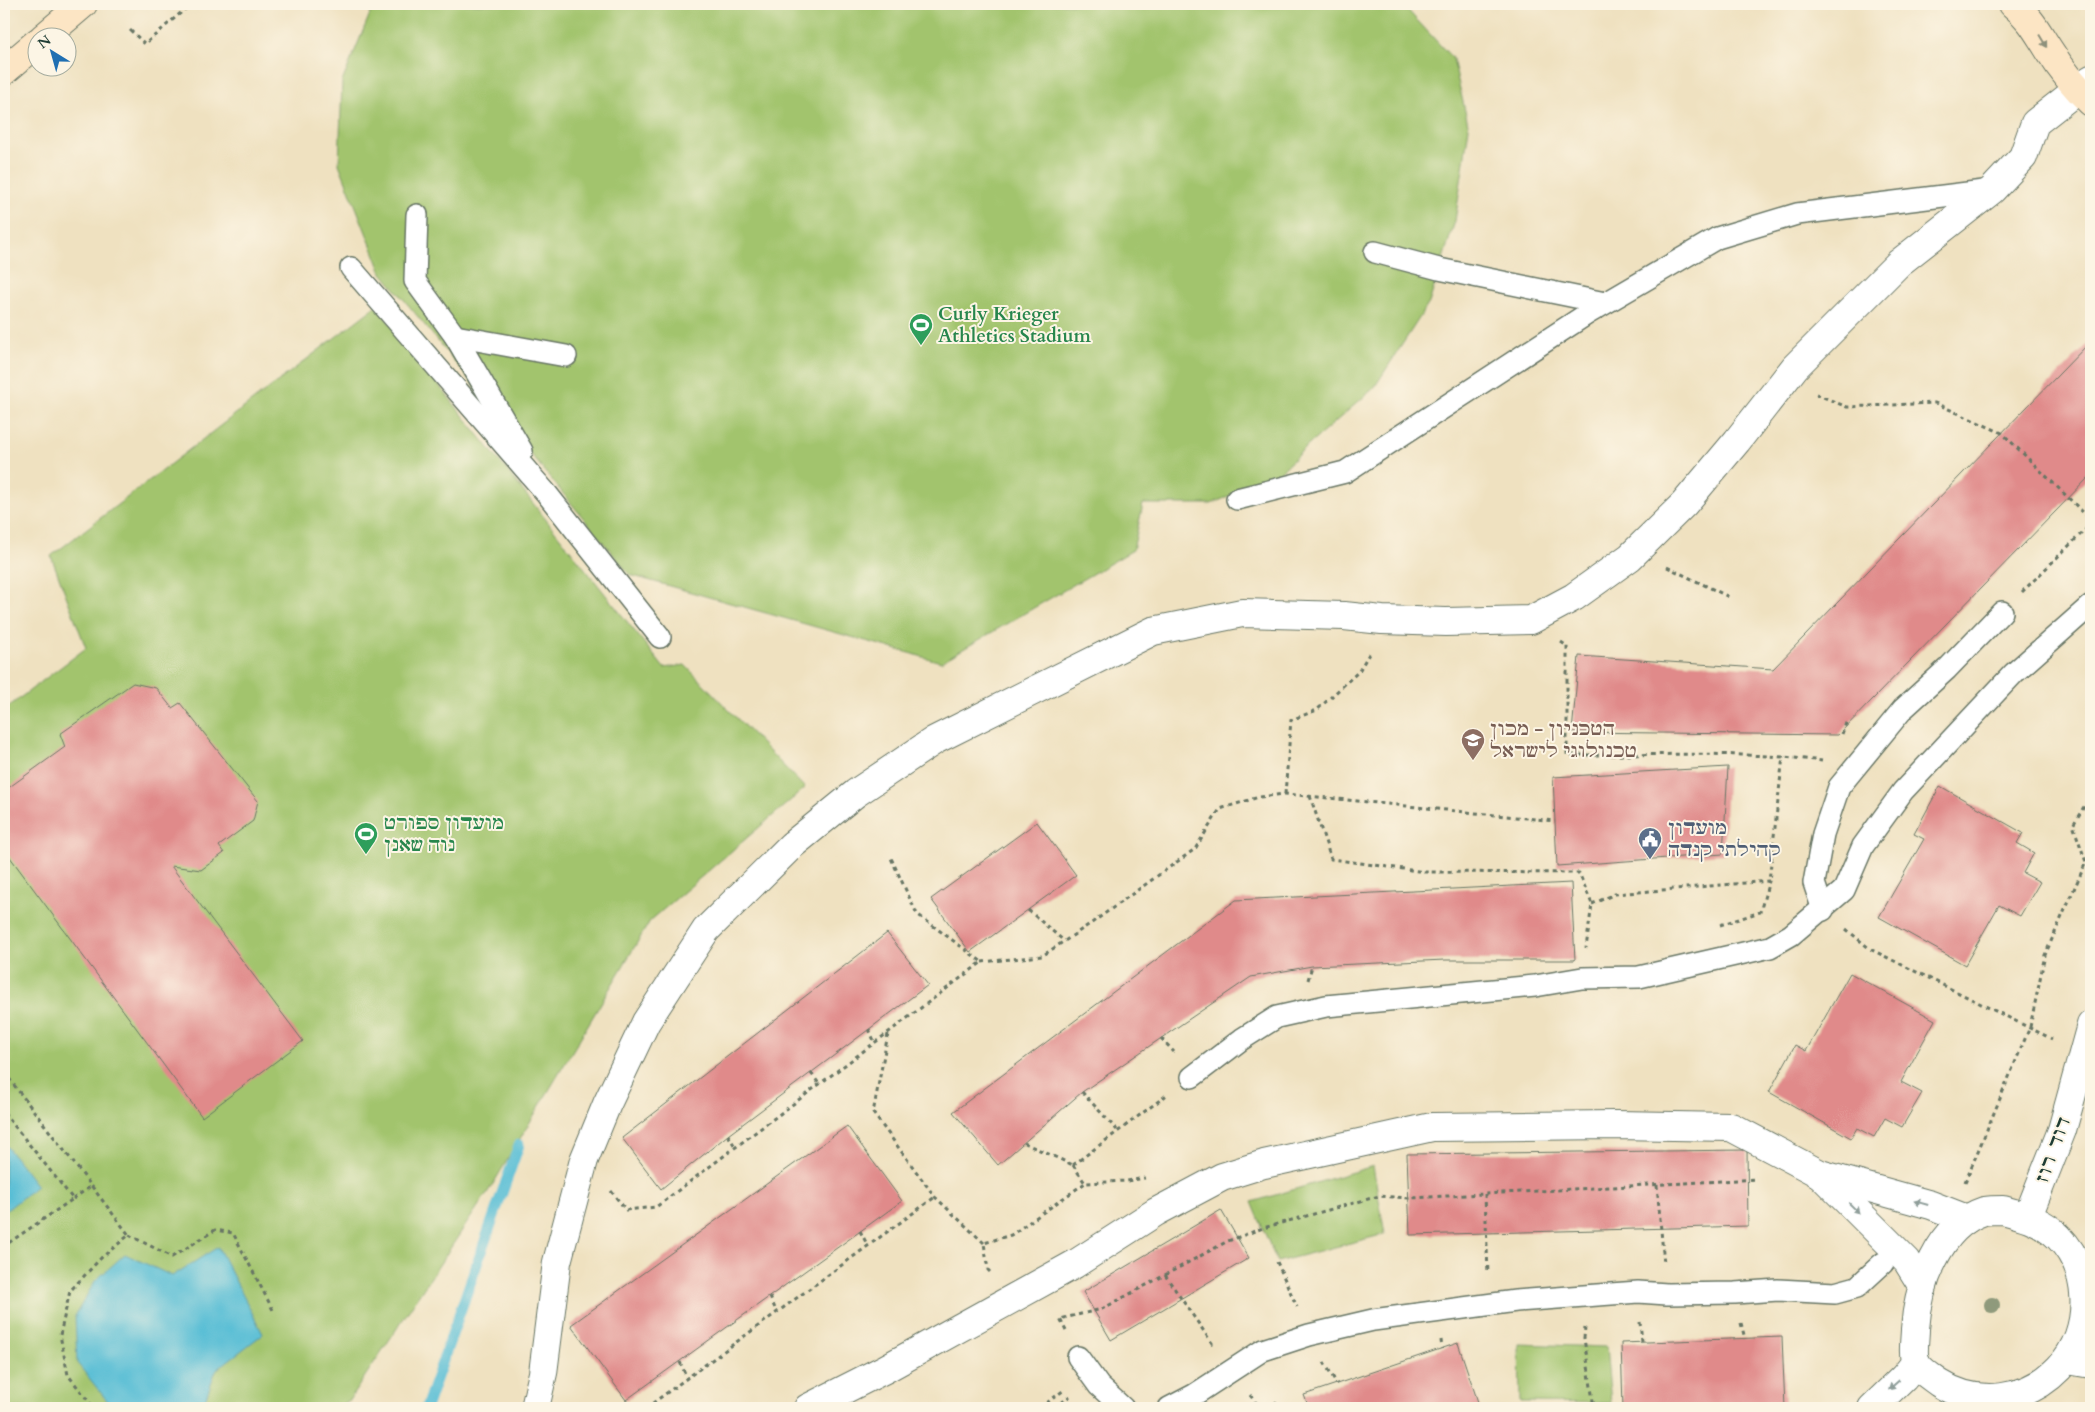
<svg xmlns="http://www.w3.org/2000/svg" width="2095" height="1412" font-family="Cardo,'Frank Ruhl Libre',serif">
  <style>
    .green { fill: #a2c46d; stroke: #608050 }
    .water { fill: #58bed5; stroke: #3c7e84 }
    .lines { fill: none; stroke-linecap: round; stroke-linejoin: round }
    .stream { stroke: #58bed5; stroke-width: 11 }
    .building { fill: #e08a8a }
    .service-casing { stroke: #687665; stroke-width: 24 }
    .minor-casing { stroke: #687665; stroke-width: 30 }
    .tertiary-casing { stroke: #687665; stroke-width: 30 }
    .secondary-casing { stroke: #687665; stroke-width: 30 }
    .path { stroke: #687665; stroke-width: 3; stroke-dasharray: 4 4; stroke-linecap: butt }
    .service { stroke: #fff; stroke-width: 21 }
    .minor { stroke: #fff; stroke-width: 28 }
    .tertiary { stroke: #fff; stroke-width: 28 }
    .secondary { stroke: #fce5c4; stroke-width: 28 }
    .tree { fill: #8f9a7b }
    .oneway { fill: #8e917c }
    .oneway2 { fill: #8f9e9a }
    .labels { text-anchor: middle; dominant-baseline: central; stroke-width: 4; stroke-linejoin: round; paint-order: stroke }
    .leisure-label { font-size: 19px; font-weight: bold; fill: #27864d; stroke: #fcf5e5; text-anchor: start }
    .education-label { font-size: 19px; font-weight: bold; fill: #785e54; stroke: #fcf5e5; text-anchor: start }
    .service-label { font-size: 19px; font-weight: bold; fill: #4e5e75; stroke: #fcf5e5; text-anchor: start }
    .street-label { font-size: 19px; fill: #1f3d34; stroke: #fcf5e5 }
  </style>
  <rect width="100%" height="100%" fill="#fcf5e5"/>
  <filter id="ink" filterUnits="userSpaceOnUse"><feTurbulence type="fractalNoise" baseFrequency=".02" numOctaves="2"/><feDisplacementMap in="SourceGraphic" scale="10" xChannelSelector="R" yChannelSelector="G"/><feConvolveMatrix kernelMatrix="1 2 1 2 8 2 1 2 1" color-interpolation-filters="sRGB"/></filter>
  <filter id="wash" filterUnits="userSpaceOnUse"><feTurbulence type="fractalNoise" baseFrequency=".0096" numOctaves="4" result="noise"/><feDisplacementMap in="SourceGraphic" scale="20" xChannelSelector="R" yChannelSelector="G"/><feGaussianBlur stdDeviation="1.12" result="paint"/><feColorMatrix in="noise" values="0 0 0 0 0 0 0 0 0 0 0 0 0 0 0 0 0 1.4 0 .05"/><feComposite in="paint" operator="in"/></filter>
  <g filter="url(#wash)">
    <rect width="100%" height="100%" fill="#efe1c0"/>
    <g class="green">
      <polygon points="374,4 1402,4 1453,59 1469,128 1455,221 1429,303 1374,388 1304,449 1276,476 1211,504 1143,504 1133,550 941,662 630,575 382,273 339,164 342,82"/>
      <polygon points="376,306 664,668 685,665 805,788 650,921 493,1184 350,1399 337,1408 4,1408 4,710 86,648 51,556"/>
      <polygon points="1373,1166 1385,1234 1277,1262 1252,1202"/>
      <polygon points="1519,1344 1606,1347 1611,1403 1520,1402"/>
    </g>
    <g class="water">
      <polygon points="4,1143 37,1186 4,1212"/>
      <polygon points="218,1247 263,1334 216,1370 202,1408 113,1408 77,1363 75,1316 95,1281 125,1254 172,1276"/>
    </g>
    <g class="lines">
      <polyline class="stream" points="426,1408 519,1145"/>
    </g>
    <g id="blocks">
      <g class="building">
        <polygon points="2091,341 2091,475 1838,735 1572,732 1579,656 1773,669"/>
        <polygon points="133,683 156,688 172,708 180,703 258,801 253,821 219,846 224,853 201,870 171,866 303,1041 202,1117 4,849 4,791 65,747 60,734"/>
        <polygon points="1728,767 1723,854 1557,866 1553,777"/>
        <polygon points="1940,786 2023,833 2017,843 2034,853 2023,873 2040,882 2020,916 1999,905 1965,965 1879,917 1924,839 1914,834"/>
        <polygon points="1037,822 1076,875 970,952 931,899"/>
        <polygon points="1571,883 1575,960 1445,960 1312,966 1251,977 1082,1092 998,1165 953,1112 1236,900"/>
        <polygon points="887,933 928,985 728,1135 661,1189 622,1138"/>
        <polygon points="1850,973 1935,1020 1901,1082 1922,1093 1902,1127 1885,1118 1874,1137 1857,1128 1851,1138 1769,1092 1795,1045 1806,1051"/>
        <polygon points="847,1126 902,1201 626,1400 571,1325"/>
        <polygon points="1747,1150 1748,1226 1410,1235 1407,1154"/>
        <polygon points="1221,1210 1249,1258 1111,1340 1083,1292"/>
        <polygon points="1782,1337 1785,1408 1623,1408 1621,1343"/>
        <polygon points="1458,1343 1480,1408 1309,1408 1304,1395"/>
        <polygon points="1276,1401 1281,1408 1267,1408"/>
      </g>
    </g>
  </g>
  <g filter="url(#ink)">
    <use href="#blocks" fill-opacity="0" stroke="#687665" stroke-width="1"/>
    <g class="lines">
      <g class="service-casing">
        <g id="service">
          <polyline points="417,215 415,281 455,336"/>
          <polyline points="1375,252 1439,269 1605,303"/>
          <polyline points="351,268 547,494 660,637"/>
          <polyline points="522,451 455,336 566,356"/>
          <polyline points="1237,499 1345,472 1587,314 1717,238 1797,214 1992,190"/>
          <polyline points="1823,910 1814,883 1823,834 1839,787 1903,709 1947,669 2002,612"/>
          <polyline points="1192,1077 1242,1039 1277,1017 1326,1006 1535,986 1582,978 1639,977 1770,947 1791,935 1844,890 1863,846 1903,791 2014,673 2091,605"/>
          <polyline points="1078,1357 1099,1386 1123,1408"/>
          <polyline points="1169,1408 1194,1395 1263,1350 1309,1335 1373,1320 1516,1301 1638,1292 1667,1294 1735,1293 1778,1290 1835,1293 1857,1287 1883,1263"/>
        </g>
      </g>
      <g class="minor-casing">
        <g id="minor">
          <polyline points="1821,1175 1907,1261 1923,1287"/>
          <polyline points="2068,1360 2091,1364"/>
          <polyline points="535,1408 543,1373 557,1262 584,1160 607,1104 646,1022 706,930 792,845 856,793 935,740 1153,631 1242,613 1344,616 1382,620 1446,622 1531,620 1574,597 1630,557 1684,504 1737,441 1795,367 1899,263 1992,190 2023,157 2035,123 2091,79"/>
          <polyline points="808,1408 885,1369 1075,1264 1156,1212 1222,1177 1264,1164 1432,1127 1616,1125 1731,1127 1820,1174 1931,1205 1967,1219"/>
        </g>
      </g>
      <g class="tertiary-casing">
        <g id="tertiary">
          <path d="M2003,1210C2021,1215 2037,1219 2052,1231C2093,1264 2095,1331 2059,1368C2027,1401 1978,1408 1939,1383C1931,1377 1921,1371 1916,1363C1912,1355 1915,1337 1915,1329C1918,1286 1938,1226 1984,1211C1990,1210 1997,1210 2003,1210Z"/>
          <polyline points="2028,1216 2062,1130 2091,1025"/>
          <polyline points="1872,1408 1904,1377 1916,1362"/>
        </g>
      </g>
      <g class="secondary-casing">
        <g id="secondary">
          <path d="M2013,4C2032,20 2036,30 2049,50C2061,69 2075,87 2091,102"/>
          <polyline points="43,38 83,4"/>
          <polyline points="4,71 38,42"/>
        </g>
      </g>
      <g class="path">
        <polyline points="130,30 145,44 191,4"/>
        <polyline points="1816,394 1847,407 1935,403 2002,433 2091,520"/>
        <polyline points="1667,567 1731,598"/>
        <polyline points="2022,592 2091,524"/>
        <path d="M1561,642L1567,646V755C1652,756 1737,750 1822,761"/>
        <polyline points="1842,734 1847,720"/>
        <polyline points="1285,794 1291,720 1317,710 1359,671 1370,652"/>
        <polyline points="1310,796 1331,859 1425,872 1579,873 1592,904 1586,948"/>
        <polyline points="1592,904 1615,894 1769,881 1783,756"/>
        <polyline points="1028,910 1064,941"/>
        <polyline points="1720,925 1760,912 1769,881"/>
        <polyline points="1846,929 1870,949 2052,1039"/>
        <polyline points="982,962 1042,956 1093,922 1195,849 1220,809 1259,797 1285,794 1318,797 1555,821"/>
        <polyline points="1308,980 1312,966"/>
        <polyline points="869,1029 875,1043"/>
        <polyline points="888,1034 873,1113 935,1197 984,1243"/>
        <polyline points="1161,1038 1174,1052"/>
        <polyline points="4,1072 129,1235 101,1258 70,1291 60,1335 68,1375 94,1408"/>
        <polyline points="811,1073 820,1085"/>
        <polyline points="1082,1092 1117,1130"/>
        <polyline points="4,1113 73,1199 4,1246"/>
        <polyline points="728,1135 736,1148"/>
        <polyline points="1024,1143 1073,1165"/>
        <polyline points="1073,1165 1085,1183 1127,1181 1145,1178"/>
        <polyline points="1073,1165 1168,1094"/>
        <polyline points="1965,1182 2030,1027 2045,955 2086,862 2073,825 2091,795"/>
        <polyline points="1657,1185 1664,1264"/>
        <polyline points="611,1191 626,1210 656,1207 982,962 917,914 891,858"/>
        <polyline points="1485,1194 1488,1274"/>
        <polyline points="73,1199 91,1186"/>
        <polyline points="860,1231 868,1246"/>
        <polyline points="129,1235 172,1257 215,1230 233,1233 274,1312"/>
        <polyline points="1277,1262 1297,1307"/>
        <polyline points="990,1272 988,1270 984,1243 1011,1235 1085,1183"/>
        <polyline points="1165,1275 1214,1346"/>
        <polyline points="770,1297 777,1313"/>
        <polyline points="1640,1322 1642,1342"/>
        <polyline points="1741,1323 1745,1339"/>
        <polyline points="1585,1327 1584,1338 1594,1408"/>
        <polyline points="1066,1331 1060,1319 1102,1309 1228,1241 1263,1228 1379,1196 1411,1198 1757,1179"/>
        <polyline points="1441,1340 1442,1349"/>
        <polyline points="680,1362 687,1378"/>
        <polyline points="1324,1362 1337,1384"/>
        <polyline points="1250,1395 1260,1408"/>
        <polyline points="646,1408 935,1197"/>
        <polyline points="1040,1408 1064,1390"/>
        <polyline points="1055,1408 1070,1396"/>
      </g>
      <use href="#service" class="service"/>
      <use href="#minor" class="minor"/>
      <use href="#tertiary" class="tertiary"/>
      <use href="#secondary" class="secondary"/>
    </g>
    <circle class="tree" cx="1992" cy="1305" r="8"/>
    <defs><path id="oneway-solid" d="M-6-.8H1V-3.2L6.5 0L1 3.2V.8H-6Z" transform="scale(1.25)"/></defs>
    <use class="oneway" href="#oneway-solid" transform="translate(2043 41) rotate(59)"/>
    <g class="oneway2">
      <use href="#oneway-solid" transform="translate(1921 1203) rotate(-164)"/>
      <use href="#oneway-solid" transform="translate(1854 1208) rotate(45)"/>
      <use href="#oneway-solid" transform="translate(1894 1385) rotate(138)"/>
    </g>
  </g>
  <defs>
    <g id="stadium-pin" transform="scale(1.25)"><path d="M0 17L-7.5 6A9.5 9.5 0 1 1 7.5 6Z" fill="#2e9e5b" stroke="#fcf5e5"/><path d="M0-5a6.5 5 0 1 0 0 10a6.5 5 0 1 0 0-10ZM-3.5-1.8h7v3.6h-7Z" fill="#fff"/></g>
    <g id="university-pin" transform="scale(1.25)"><path d="M0 17L-7.5 6A9.5 9.5 0 1 1 7.5 6Z" fill="#8d6e63" stroke="#fcf5e5"/><path d="M0-5L7-2L0 1L-7-2ZM-4 1L0 2.5L4 1V4Q0 6-4 4Z" fill="#fff"/></g>
    <g id="civic-pin" transform="scale(1.25)"><path d="M0 17L-7.5 6A9.5 9.5 0 1 1 7.5 6Z" fill="#5c6f8a" stroke="#fcf5e5"/><path d="M-.6-6.5H3V-4.5H.6V-3L4-1V1h2V6H-6V1h2V-1L-.6-3ZM-1.2 2.5V6h2.4V2.5Z" fill="#fff"/></g>
  </defs>
  <g fill-rule="evenodd">
    <use href="#stadium-pin" x="921" y="325"/>
    <use href="#university-pin" x="1473" y="740"/>
    <use href="#stadium-pin" x="366" y="834"/>
    <use href="#civic-pin" x="1650" y="839"/>
  </g>
  <g class="labels">
    <g class="leisure-label">
      <text x="938" y="314">Curly Krieger<tspan x="938" dy="22">Athletics Stadium</tspan></text>
      <text x="384" y="823">מועדון ספורט<tspan x="384" dy="22">נוה שאנן</tspan></text>
    </g>
    <g class="education-label">
      <text x="1490" y="729">הטכניון - מכון<tspan x="1490" dy="22">טכנולוגי לישראל</tspan></text>
    </g>
    <g class="service-label">
      <text x="1668" y="828">מועדון<tspan x="1668" dy="22">קהילתי קנדה</tspan></text>
    </g>
    <g class="street-label">
      <text transform="translate(2053 1150) rotate(-70)">דוד רוז</text>
    </g>
  </g>
  <rect width="2095" height="1412" fill="none" stroke="#fcf5e5" stroke-width="20"/>
  <g transform="translate(52 52) rotate(323)"><circle r="24" fill="#fcf5e5" stroke="#a4ab9e"/>
  <path d="M0-4L9 19L0 12L-9 19Z" fill="#1f6fb2"/>
  <text y="-8" font-size="14" font-weight="bold" text-anchor="middle" fill="#1f3d34">N</text>
  </g>
</svg>
